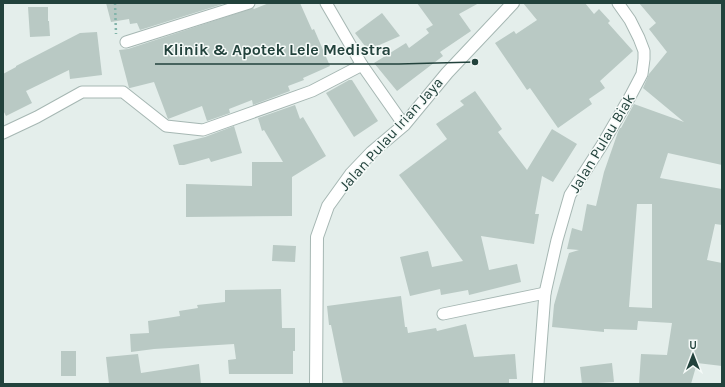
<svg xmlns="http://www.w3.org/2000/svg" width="725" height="387" font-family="Karla,sans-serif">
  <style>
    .building { fill: #b9c9c4; fill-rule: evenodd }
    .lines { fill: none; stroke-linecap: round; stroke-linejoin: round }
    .minor-casing { stroke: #a6b7b3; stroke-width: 13 }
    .tertiary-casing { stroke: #a6b7b3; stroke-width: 14 }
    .path { stroke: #82b4aa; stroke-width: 2.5; stroke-dasharray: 2 3; stroke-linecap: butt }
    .minor { stroke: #fff; stroke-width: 11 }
    .tertiary { stroke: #fff; stroke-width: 12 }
    .labels { text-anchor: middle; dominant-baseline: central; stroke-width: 3; stroke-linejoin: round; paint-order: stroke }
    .street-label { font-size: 15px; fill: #22423c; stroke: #f5faf8 }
    .leader { fill: none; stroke: #22423c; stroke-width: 1.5 }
    .callout-dot { fill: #22423c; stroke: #f5faf8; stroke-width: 1.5 }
    .callout-label { font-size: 16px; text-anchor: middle; font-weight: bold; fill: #22423c; stroke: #f5faf8; stroke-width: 3; stroke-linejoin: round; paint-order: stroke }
  </style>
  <rect width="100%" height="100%" fill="#e4eeeb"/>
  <g class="building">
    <polygon points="106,3 226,3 140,30 137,23 130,24 129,19 111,22"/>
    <polygon points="269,3 300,3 312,30 314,29 330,66 303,78 304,80 288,86 290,91 253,105 252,100 229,109 230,113 207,121 202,106 168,119 154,82 130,88 129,88 119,50 128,49 253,8 254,9"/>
    <polygon points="417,3 479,3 459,14 471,31 440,52 443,56 397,91 374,63 406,43 409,48 429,33 426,29 433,25"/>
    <polygon points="523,3 585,3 594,14 599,9 610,21 608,23 633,51 600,81 605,88 589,99 592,104 558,128 530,88 527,90 495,43 514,31 516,34 537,20"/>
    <path d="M639,3H722V165L668,153L660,178L722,189V225L715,224L707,260L722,263V366L697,363L691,384H639L641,354L667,355L672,323L638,321L637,330L604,329V332L552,327L554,305L569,253L579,250L567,249L572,228L582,231L587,204L596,206L604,172L618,132L620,128H621L634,104L684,122L643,88L649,74L667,52L649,29L656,23ZM637,204H652V308L629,307Z"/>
    <polygon points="28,7 48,7 48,21 49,21 50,36 30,37"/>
    <polygon points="382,13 400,36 368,50 355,33"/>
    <polygon points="97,32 102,75 70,79 69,70 26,91 32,103 6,116 3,110 3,74 16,67 16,66 80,33"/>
    <polygon points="349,80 352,80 378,121 354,137 326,93"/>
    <polygon points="475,91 502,129 498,132 527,170 552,129 577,144 553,182 542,176 535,214 539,214 534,244 481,236 489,270 517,264 521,282 469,295 468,290 441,295 440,289 410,296 400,257 428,251 432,267 463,261 399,175 447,139 436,124 464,105 460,101"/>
    <polygon points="295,105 300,119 303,117 326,156 292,177 292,216 186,217 186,184 252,186 252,162 283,162 264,130 262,131 258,118"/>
    <polygon points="234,126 242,153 211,162 209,158 184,165 179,165 173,145 205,137"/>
    <polygon points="273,245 296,246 295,262 272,261"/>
    <polygon points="281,289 282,328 295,328 295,351 293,351 293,374 229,374 228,360 236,359 234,344 154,349 131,352 130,334 149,333 148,321 180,316 179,311 198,308 197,305 225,302 225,290"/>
    <polygon points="401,296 405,327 407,327 408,333 436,328 437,331 466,324 474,357 515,354 517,379 509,379 509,384 343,384 331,325 329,325 327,306"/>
    <rect x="61" y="351" width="15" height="25"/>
    <polygon points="138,354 141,373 199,364 201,384 109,384 106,357"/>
    <polygon points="612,363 614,382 582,384 580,367"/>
  </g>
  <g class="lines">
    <g class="minor-casing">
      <g id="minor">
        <polyline points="326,3 362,65 404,125"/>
        <polyline points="126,42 249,3"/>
        <polyline points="3,133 37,117 82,92 123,92 166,126 203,130 312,91 362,65"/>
        <polyline points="443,314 545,293"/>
        <polyline points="538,384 545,293 557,240 570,195 602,145 631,95 642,74 644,59 644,51 639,38 630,20 618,3"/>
      </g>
    </g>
    <g class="tertiary-casing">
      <polyline id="tertiary" points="316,384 317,237 328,206 351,174 372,152 404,125 447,73 513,3"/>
    </g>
    <polyline class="path" points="115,3 116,34"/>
    <use href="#minor" class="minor"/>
    <use href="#tertiary" class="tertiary"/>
  </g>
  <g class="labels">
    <g class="street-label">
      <text transform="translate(391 134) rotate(-48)">Jalan Pulau Irian Jaya</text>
      <text transform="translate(602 143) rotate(-59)">Jalan Pulau Biak</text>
    </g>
  </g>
  <path class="leader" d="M475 62L399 64H155"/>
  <circle class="callout-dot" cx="475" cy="62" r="4"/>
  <g class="callout-label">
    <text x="277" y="55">Klinik &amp; Apotek Lele Medistra</text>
  </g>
  <rect width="725" height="387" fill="none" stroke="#22423c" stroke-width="8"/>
  <g transform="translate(693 355)" stroke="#f5faf8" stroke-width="3" paint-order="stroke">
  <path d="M0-3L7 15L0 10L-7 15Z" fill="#22423c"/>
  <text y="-6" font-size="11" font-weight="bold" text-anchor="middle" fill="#22423c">U</text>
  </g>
</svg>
